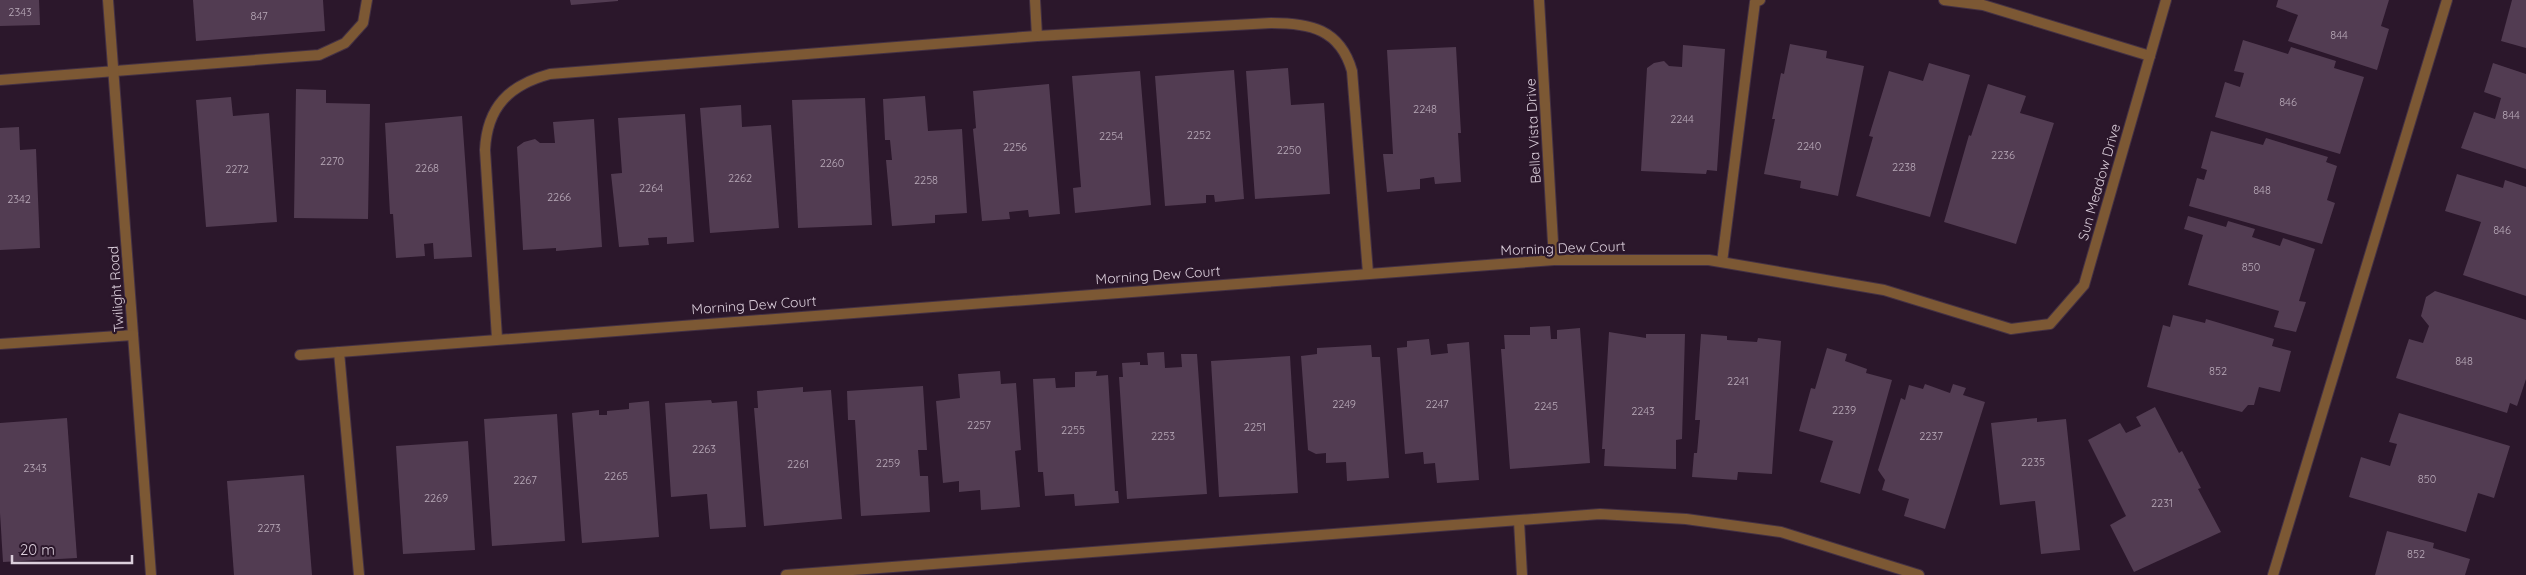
<svg xmlns="http://www.w3.org/2000/svg" width="2526" height="575" font-family="Quicksand,sans-serif">
  <style>
    .building { fill: #523c52 }
    .lines { fill: none; stroke-linecap: round; stroke-linejoin: round }
    .lane-casing { stroke: #443144; stroke-width: 12 }
    .street-casing { stroke: #443144; stroke-width: 12 }
    .lane { stroke: #7c5834; stroke-width: 10 }
    .street { stroke: #7c5834; stroke-width: 10 }
    .labels { text-anchor: middle; dominant-baseline: central; stroke-width: 4.5; stroke-linejoin: round; paint-order: stroke }
    .number-label { font-size: 11px; fill: #b9aab9 }
    .street-label { font-size: 14px; fill: #dbcedb; stroke: #2b172b }
  </style>
  <rect width="100%" height="100%" fill="#2b172b"/>
  <g class="building">
    <polygon points="0,0 39,0 40,25 0,26"/>
    <polygon points="193,0 323,0 325,31 196,41"/>
    <polygon points="570,0 618,0 618,1 571,5"/>
    <polygon points="2278,0 2389,0 2381,26 2389,29 2377,70 2288,41 2298,15 2276,7"/>
    <polygon points="2512,0 2526,0 2526,48 2501,41"/>
    <polygon points="2243,40 2288,54 2291,47 2336,61 2334,68 2364,77 2340,154 2215,117 2225,82 2240,87 2244,73 2234,71"/>
    <polygon points="1790,44 1827,51 1826,58 1864,66 1838,196 1800,188 1801,181 1764,174 1775,119 1772,119 1781,73 1784,74"/>
    <polygon points="1683,45 1725,49 1717,171 1707,170 1706,174 1641,171 1647,68 1654,63 1664,61 1669,66 1682,67"/>
    <polygon points="1456,47 1461,133 1458,133 1461,182 1435,184 1434,177 1420,179 1420,189 1387,192 1383,154 1393,154 1387,50"/>
    <polygon points="1929,63 1970,75 1930,217 1856,196 1873,137 1869,136 1889,71 1923,81"/>
    <polygon points="2493,63 2526,74 2526,169 2461,148 2474,112 2495,119 2501,98 2484,92"/>
    <polygon points="1288,68 1291,105 1324,103 1330,194 1255,199 1246,71"/>
    <polygon points="1234,70 1244,199 1215,202 1214,195 1206,195 1206,203 1165,206 1155,76"/>
    <polygon points="1140,71 1151,205 1075,213 1073,188 1081,187 1072,76"/>
    <polygon points="1049,84 1060,214 1029,217 1028,210 1009,212 1010,219 982,221 973,129 976,128 973,91"/>
    <polygon points="1988,84 2026,96 2020,113 2054,123 2016,244 1944,222 1969,135 1971,136"/>
    <polygon points="296,89 326,90 326,103 370,104 368,219 294,218"/>
    <polygon points="925,96 928,131 962,129 967,213 935,215 935,223 892,226 886,160 892,160 890,140 885,140 883,99"/>
    <polygon points="231,97 233,116 269,113 277,222 206,227 196,100"/>
    <polygon points="865,98 872,225 798,228 792,100"/>
    <polygon points="741,105 742,127 771,125 779,228 710,233 700,108"/>
    <polygon points="685,114 694,242 667,244 667,237 648,238 649,245 619,247 611,174 622,173 618,118"/>
    <polygon points="462,116 472,257 434,259 433,243 424,244 425,256 396,258 393,214 390,214 385,123"/>
    <polygon points="594,119 602,247 556,251 556,248 523,250 517,147 524,142 535,139 540,143 555,143 553,122"/>
    <polygon points="19,127 20,150 36,149 40,248 0,250 0,128"/>
    <polygon points="2211,131 2263,145 2266,138 2328,157 2326,162 2337,166 2327,200 2335,203 2322,244 2189,206 2197,178 2204,180 2207,170 2201,168"/>
    <polygon points="2457,174 2503,188 2505,180 2526,187 2526,296 2463,275 2481,222 2445,211"/>
    <polygon points="2188,216 2226,227 2228,221 2255,229 2252,237 2280,246 2283,238 2315,249 2299,301 2306,302 2296,332 2274,327 2279,311 2188,285 2203,235 2184,229"/>
    <polygon points="2435,291 2526,320 2526,379 2517,406 2510,403 2507,413 2396,378 2409,339 2423,343 2429,326 2421,316 2426,297"/>
    <polygon points="2173,315 2205,323 2206,319 2274,339 2272,346 2291,351 2280,392 2259,387 2254,405 2248,405 2242,412 2147,387 2163,325 2170,327"/>
    <polygon points="1550,326 1551,339 1557,339 1557,330 1580,328 1590,463 1510,469 1501,349 1505,349 1504,335 1530,335 1530,327"/>
    <polygon points="1609,332 1646,338 1646,334 1685,334 1682,439 1676,440 1676,469 1604,466 1605,449 1602,449"/>
    <polygon points="1701,334 1727,336 1727,340 1757,342 1758,338 1781,341 1772,474 1738,472 1737,480 1692,477 1694,453 1697,453 1700,420 1695,420"/>
    <polygon points="1429,339 1431,355 1448,353 1447,344 1469,342 1479,480 1437,483 1435,463 1424,464 1423,452 1405,454 1397,348 1407,347 1407,341"/>
    <polygon points="1371,345 1372,357 1380,357 1389,478 1347,481 1346,462 1326,463 1326,453 1316,454 1308,450 1301,356 1317,354 1317,348"/>
    <polygon points="1827,348 1847,354 1845,361 1867,369 1866,373 1892,380 1860,494 1820,482 1833,441 1799,431 1811,388 1815,389"/>
    <polygon points="1164,352 1165,368 1182,367 1181,354 1197,354 1207,494 1127,499 1119,377 1123,377 1122,363 1140,362 1140,365 1148,365 1147,353"/>
    <polygon points="1290,356 1298,493 1219,497 1211,361"/>
    <polygon points="1000,371 1001,384 1016,383 1021,450 1015,451 1020,507 981,510 980,490 959,492 959,481 943,483 936,401 960,398 958,374"/>
    <polygon points="1097,371 1096,376 1108,375 1115,491 1118,491 1119,503 1075,506 1074,494 1045,496 1043,472 1038,472 1033,379 1055,378 1056,388 1075,387 1075,372"/>
    <polygon points="1925,384 1950,393 1953,384 1966,388 1963,395 1985,402 1945,529 1904,516 1909,499 1882,490 1885,480 1878,470 1901,398 1905,400 1909,385 1923,389"/>
    <polygon points="923,386 927,450 918,450 920,476 928,476 930,512 861,516 855,420 848,420 847,391"/>
    <polygon points="803,387 803,392 831,390 842,519 764,526 754,408 758,408 757,391"/>
    <polygon points="711,400 712,403 737,401 746,527 710,529 707,494 671,497 665,403"/>
    <polygon points="649,401 659,537 582,543 572,413 599,410 599,415 607,415 607,411 629,409 629,403"/>
    <polygon points="2155,407 2179,453 2182,451 2201,488 2198,489 2221,532 2134,572 2110,525 2126,516 2088,440 2120,423 2126,433 2141,426 2136,417"/>
    <polygon points="2399,413 2510,446 2494,498 2478,493 2466,532 2349,497 2361,457 2390,466 2397,444 2389,442"/>
    <polygon points="557,414 565,541 492,546 484,419"/>
    <polygon points="67,418 77,558 3,562 0,513 0,423"/>
    <polygon points="2037,418 2037,422 2066,419 2080,550 2041,554 2035,501 2000,505 1991,423"/>
    <polygon points="468,441 475,550 403,554 396,446"/>
    <polygon points="304,475 312,575 234,575 227,481"/>
    <polygon points="2387,531 2434,543 2433,548 2470,559 2465,575 2375,575"/>
  </g>
  <g class="lines">
    <g class="lane-casing">
      <g id="lane">
        <polyline points="1035,0 1037,36"/>
        <polyline points="1944,0 1983,5 2150,56"/>
        <polyline points="0,80 319,55 345,43 363,23 367,0"/>
        <polyline points="1722,262 1755,2 1760,0"/>
        <path d="M497,338L485,150C487,107 509,85 550,74L1037,36L1271,23C1310,23 1340,29 1352,71L1368,273"/>
        <polyline points="339,352 359,575"/>
        <polyline points="1519,521 1522,575"/>
        <polyline points="786,575 1600,514 1686,519 1781,532 1919,575"/>
        <polyline points="2273,575 2447,0"/>
      </g>
    </g>
    <g class="street-casing">
      <g id="street">
        <polyline points="108,0 151,575"/>
        <polyline points="1539,0 1554,260"/>
        <polyline points="0,344 133,335"/>
        <polyline points="300,355 1554,260 1709,260 1884,290 2011,329 2050,324 2084,285 2166,0"/>
      </g>
    </g>
    <use href="#lane" class="lane"/>
    <use href="#street" class="street"/>
  </g>
  <g class="labels">
    <g class="number-label">
      <text x="20" y="12">2343</text>
      <text x="259" y="16">847</text>
      <text x="2339" y="35">844</text>
      <text x="2288" y="102">846</text>
      <text x="1425" y="109">2248</text>
      <text x="2511" y="115">844</text>
      <text x="1682" y="119">2244</text>
      <text x="1199" y="135">2252</text>
      <text x="1111" y="136">2254</text>
      <text x="1809" y="146">2240</text>
      <text x="1015" y="147">2256</text>
      <text x="1289" y="150">2250</text>
      <text x="2003" y="155">2236</text>
      <text x="332" y="161">2270</text>
      <text x="832" y="163">2260</text>
      <text x="1904" y="167">2238</text>
      <text x="427" y="168">2268</text>
      <text x="237" y="169">2272</text>
      <text x="740" y="178">2262</text>
      <text x="926" y="180">2258</text>
      <text x="651" y="188">2264</text>
      <text x="2262" y="190">848</text>
      <text x="559" y="197">2266</text>
      <text x="19" y="199">2342</text>
      <text x="2502" y="230">846</text>
      <text x="2251" y="267">850</text>
      <text x="2464" y="361">848</text>
      <text x="2218" y="371">852</text>
      <text x="1738" y="381">2241</text>
      <text x="1344" y="404">2249</text>
      <text x="1437" y="404">2247</text>
      <text x="1546" y="406">2245</text>
      <text x="1844" y="410">2239</text>
      <text x="1643" y="411">2243</text>
      <text x="979" y="425">2257</text>
      <text x="1255" y="427">2251</text>
      <text x="1073" y="430">2255</text>
      <text x="1163" y="436">2253</text>
      <text x="1931" y="436">2237</text>
      <text x="704" y="449">2263</text>
      <text x="2033" y="462">2235</text>
      <text x="888" y="463">2259</text>
      <text x="798" y="464">2261</text>
      <text x="35" y="468">2343</text>
      <text x="616" y="476">2265</text>
      <text x="2427" y="479">850</text>
      <text x="525" y="480">2267</text>
      <text x="436" y="498">2269</text>
      <text x="2162" y="503">2231</text>
      <text x="269" y="528">2273</text>
      <text x="2416" y="554">852</text>
    </g>
    <g class="street-label">
      <text transform="translate(1533 131) rotate(-93)">Bella Vista Drive</text>
      <text transform="translate(2099 182) rotate(-74)">Sun Meadow Drive</text>
      <text transform="translate(1563 248) rotate(-2)">Morning Dew Court</text>
      <text transform="translate(1158 275) rotate(-4)">Morning Dew Court</text>
      <text transform="translate(116 289) rotate(-94)">Twilight Road</text>
      <text transform="translate(754 305) rotate(-4)">Morning Dew Court</text>
    </g>
  </g>
  <path d="M12 555v8h120v-8" fill="none" stroke="#dbcedb" stroke-width="2.5"/>
  <text x="20" y="555" font-size="15" fill="#dbcedb" stroke="#2b172b" stroke-width="4" paint-order="stroke">20 m</text>
</svg>
